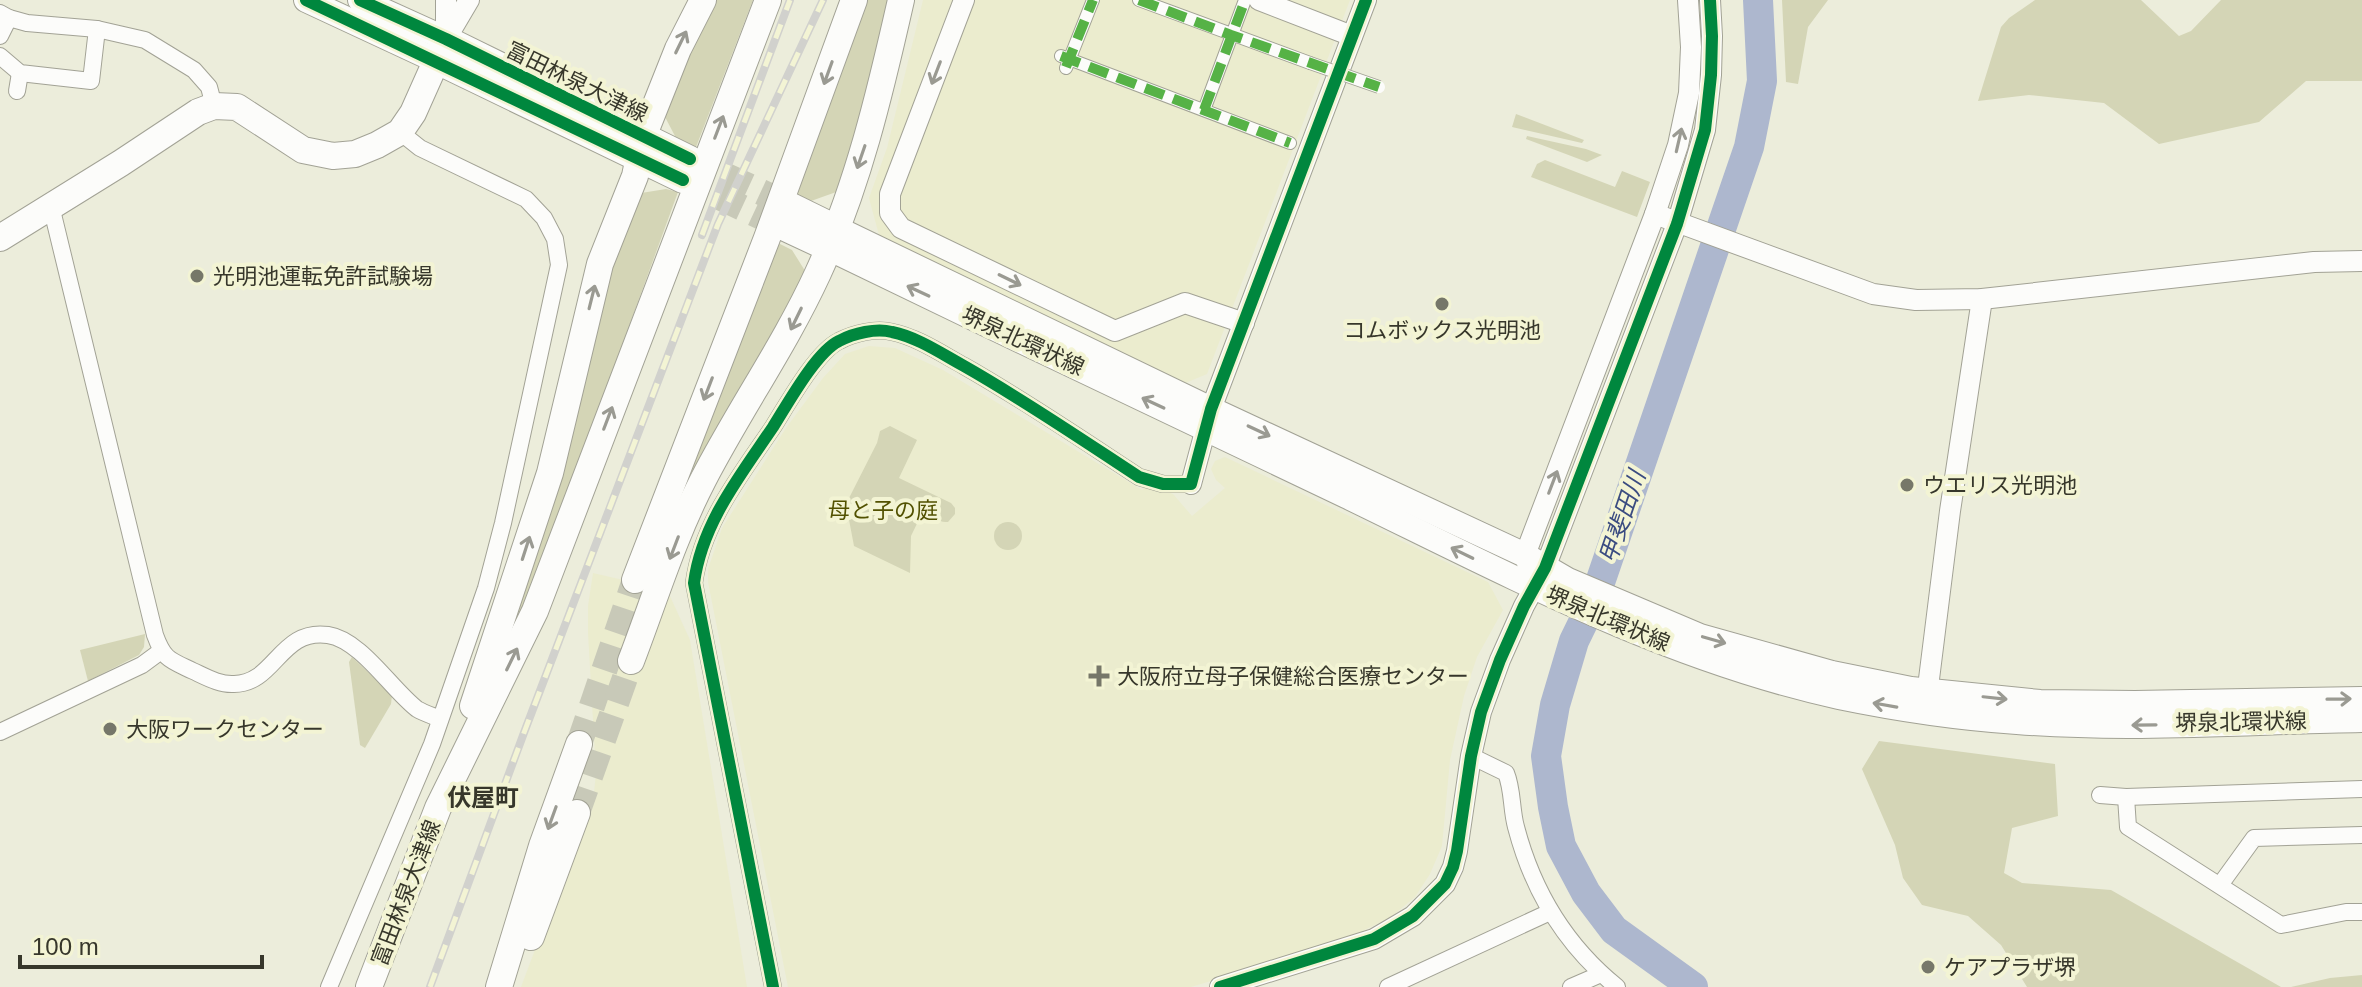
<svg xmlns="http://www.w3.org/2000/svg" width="2362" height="987" font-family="Helvetica,'Noto Sans JP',sans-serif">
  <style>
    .built { fill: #ebecce }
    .green { fill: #d4d5b6 }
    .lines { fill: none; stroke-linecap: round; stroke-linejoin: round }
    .river { stroke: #adb7ce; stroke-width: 30 }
    .primary-tunnel { stroke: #c8c9b8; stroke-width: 26; stroke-dasharray: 26 13; stroke-linecap: butt }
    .pedestrian-casing { stroke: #a2a295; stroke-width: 14 }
    .minor-casing { stroke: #a2a295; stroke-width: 18 }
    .tertiary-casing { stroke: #a2a295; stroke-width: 22 }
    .secondary-casing { stroke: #a2a295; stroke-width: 26 }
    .primary-casing { stroke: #a2a295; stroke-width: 28 }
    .pedestrian { stroke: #fcfcfa; stroke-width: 12 }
    .minor { stroke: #fcfcfa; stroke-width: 16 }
    .tertiary { stroke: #fcfcfa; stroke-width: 20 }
    .secondary { stroke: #fcfcfa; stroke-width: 24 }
    .primary { stroke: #fcfcfa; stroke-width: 26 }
    .rail-casing { stroke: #d1d1cd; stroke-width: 8 }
    .rail { stroke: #f3f4d4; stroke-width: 5; stroke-dasharray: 15; stroke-linecap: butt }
    .pedestrian-bridge-casing { stroke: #a2a295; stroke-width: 14; stroke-linecap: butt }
    .pedestrian-bridge { stroke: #fcfcfa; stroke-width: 12 }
    .quiet { stroke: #56b246; stroke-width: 10; stroke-dasharray: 20 10; stroke-linecap: butt }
    .cycleway-casing { stroke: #f3f4d4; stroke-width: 17 }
    .cycleway { stroke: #00873e; stroke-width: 12 }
    .oneway { stroke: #9a9a92 }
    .poi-dot { fill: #767769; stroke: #f3f4d4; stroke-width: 3 }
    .labels { text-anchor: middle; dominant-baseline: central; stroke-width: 8; stroke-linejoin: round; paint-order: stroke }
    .street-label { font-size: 22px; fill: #37372b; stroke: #f3f4d4 }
    .poi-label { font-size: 22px; fill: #37372b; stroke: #f3f4d4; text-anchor: start }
    .park-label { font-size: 22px; fill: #525101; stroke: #f3f4d4 }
    .water-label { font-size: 24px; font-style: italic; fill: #3b4c81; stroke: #f3f4d4 }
    .neighbourhood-label { font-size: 24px; font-weight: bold; fill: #37372b; stroke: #f3f4d4 }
  </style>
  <rect width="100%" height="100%" fill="#eceddb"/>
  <g class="built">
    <polygon points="923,0 1350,0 1207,374 1183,384 879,235 869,198 887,148"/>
    <polygon points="869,346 895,348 943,370 1142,490 1150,485 1173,494 1192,516 1225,488 1216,480 1211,469 1215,461 1225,457 1488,582 1503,610 1477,657 1464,696 1450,760 1442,846 1430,874 1415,897 1391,917 1340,942 1191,987 788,987 708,582 708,569 722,528 786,428 823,378 845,354"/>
    <polygon points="593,573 645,585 621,657 644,666 669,594 690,640 747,987 521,987 594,793 596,773 588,633 588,606"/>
  </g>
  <g class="green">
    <polygon points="715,0 753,0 696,147 676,138 664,115 688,52"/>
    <polygon points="866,0 889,0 877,59 839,191 811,201 794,193"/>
    <polygon points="1782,0 1828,0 1808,27 1798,84 1786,82"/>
    <polygon points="2035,0 2141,0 2179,36 2191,31 2221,0 2362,0 2362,81 2306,81 2259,122 2159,144 2104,103 2029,95 1978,101 2001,27 2009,18"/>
    <polygon points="1516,114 1584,140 1582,143 1512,127"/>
    <polygon points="1527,136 1586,149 1602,155 1587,162 1526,139"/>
    <polygon points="1545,160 1615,187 1622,171 1650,182 1637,217 1531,177 1537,164"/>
    <polygon points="666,189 678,192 537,579 512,642 498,642 608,257 635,194"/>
    <polygon points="774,241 792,250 807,274 755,371 714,432 701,459 686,478"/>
    <path d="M890,426L917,440L899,478L951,503L955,508V514L948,522C940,522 938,521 933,514L937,504L928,501L911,536L910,573L854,546L846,504L877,443L880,431Z"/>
    <circle cx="1008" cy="536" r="14"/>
    <polygon points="145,634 144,647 139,655 88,681 80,650"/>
    <polygon points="352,657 392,695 391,704 365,748 360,745 349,662"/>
    <polygon points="1879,741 2055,764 2058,816 2012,828 2004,873 2022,883 2111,890 2281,987 2027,987 2001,945 1968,916 1922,905 1903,878 1895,845 1862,769"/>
    <polygon points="2362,975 2362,987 2291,987 2330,978"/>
  </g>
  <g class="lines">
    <polyline class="river" points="1693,987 1614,930 1586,893 1561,846 1553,807 1546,756 1555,705 1574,641 1594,600 1749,147 1762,81 1758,0"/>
    <g class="primary-tunnel">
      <polyline points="690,159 789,205"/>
      <polyline points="683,180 781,226"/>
      <polyline points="579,744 635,580"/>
      <polyline points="577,813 631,661"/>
    </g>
    <g class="pedestrian-casing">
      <g id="pedestrian">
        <polyline points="1139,0 1310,63"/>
        <polyline points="1061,56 1290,143"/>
        <polyline points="1066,68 1093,0"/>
        <polyline points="1204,110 1245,0"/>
      </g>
    </g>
    <g class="minor-casing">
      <g id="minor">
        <polyline points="0,13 9,18 27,23 97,29 145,40 194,70 209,87 214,106"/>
        <polyline points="0,36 9,18"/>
        <polyline points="0,56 20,73 91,81 97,29"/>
        <polyline points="17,91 20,73"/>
        <path d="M51,206L155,635C164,660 170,660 193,671C206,677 220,685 234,684C275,684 280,628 328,635C361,640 391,689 417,709C424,713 433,716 440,719"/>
        <polyline points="0,732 142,665 161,651"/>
        <path d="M1471,756L1506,773C1513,790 1511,809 1516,827C1533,892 1565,945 1617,987"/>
        <polyline points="2100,795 2126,797 2362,789"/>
        <polyline points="2126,797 2128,827 2281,925 2346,912 2362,912"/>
        <polyline points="2220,885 2254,838 2362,835"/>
        <polyline points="329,987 432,744 486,588 503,523 559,265 555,239 544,218 526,199 420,148 400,132"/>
        <path d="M773,987L694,583C702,523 740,476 773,427C787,405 816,352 839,341C854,333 876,328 892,332C917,337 942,354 964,366C1024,400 1081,439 1139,477L1163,484H1191"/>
        <polyline points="1388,987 1550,912"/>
        <polyline points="1571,987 1601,974"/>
      </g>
    </g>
    <g class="tertiary-casing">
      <g id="tertiary">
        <polyline points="446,0 446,39"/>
        <polyline points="964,0 890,194 890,213 901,228 1115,331 1185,303 1244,323"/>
        <polyline points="1259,0 1352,36"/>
        <polyline points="446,39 469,0"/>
        <polyline points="1655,214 1873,294 1916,300 1982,299 2314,262 2362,261"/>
        <polyline points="1191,484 1211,409 1366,0"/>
        <polyline points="1528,567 1525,555 1655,214 1678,145 1689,93 1691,47 1688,0"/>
        <polyline points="1926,703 1950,511 1982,299"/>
        <polyline points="1220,987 1374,939 1413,916 1445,884 1453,867 1457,851 1471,756 1481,712 1500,660 1524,606 1545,568 1677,224 1705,130 1711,75 1712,36 1710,0"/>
      </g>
    </g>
    <g class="secondary-casing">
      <g id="secondary">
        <polyline points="306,0 437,61"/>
        <polyline points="360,0 446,39"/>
        <polyline points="836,228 1211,409 1525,555 1568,580 1700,636 1832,673 1911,689 2040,702 2135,703 2362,699"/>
        <path d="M828,248C1000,332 1173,413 1346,496C1505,573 1665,659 1839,697C1897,709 1958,718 2017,722C2131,731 2248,722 2362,720"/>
      </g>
    </g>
    <g class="primary-casing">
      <g id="primary">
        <polyline points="437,61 683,180"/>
        <polyline points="789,205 836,228"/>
        <polyline points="781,226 828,248"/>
        <polyline points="0,238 121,163 198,112 214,106 237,107 303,150 333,156 355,154 377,145 400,132 413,113 446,39 690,159"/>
        <polyline points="635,580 767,238 854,0"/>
        <path d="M631,661C654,601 673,538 703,480C739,410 785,345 818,273C858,186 880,93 901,0"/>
        <polyline points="473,706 550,473 600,264 635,176 643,137 678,49 703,0"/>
        <polyline points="531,937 577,813"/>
        <polyline points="369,987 438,808 535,611 768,0"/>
        <polyline points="499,987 542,846 579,744"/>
      </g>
    </g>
    <use href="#pedestrian" class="pedestrian"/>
    <use href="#minor" class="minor"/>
    <use href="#tertiary" class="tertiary"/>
    <use href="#secondary" class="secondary"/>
    <use href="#primary" class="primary"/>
    <g class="rail-casing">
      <g id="rail">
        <polyline points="702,235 790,0"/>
        <polyline points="430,987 525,730 718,224 823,0"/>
      </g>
    </g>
    <use href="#rail" class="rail"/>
    <g class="pedestrian-bridge-casing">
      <polyline id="pedestrian-bridge" points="1310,63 1379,87"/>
    </g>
    <use href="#pedestrian-bridge" class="pedestrian-bridge"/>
    <g class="quiet">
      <polyline points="1139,0 1231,35 1379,87"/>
      <polyline points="1061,56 1290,143"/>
      <polyline points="1066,67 1093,0"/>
      <polyline points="1204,110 1245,0"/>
    </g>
    <g class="cycleway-casing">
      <g id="cycleway">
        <polyline points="306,0 683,180"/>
        <polyline points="360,0 446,39 690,159"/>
        <path d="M773,987L694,583C702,523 740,476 773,427C787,405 816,352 839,341C854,333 876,328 892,332C917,337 942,354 964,366C1024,400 1081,439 1139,477L1163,484H1191L1211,409L1366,0"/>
        <polyline points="1220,987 1374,939 1413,916 1445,884 1453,867 1457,851 1471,756 1481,712 1500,660 1524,606 1545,568 1677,224 1705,130 1711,75 1712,36 1710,0"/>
      </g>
    </g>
    <use href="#cycleway" class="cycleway"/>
  </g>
  <defs><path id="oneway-shaft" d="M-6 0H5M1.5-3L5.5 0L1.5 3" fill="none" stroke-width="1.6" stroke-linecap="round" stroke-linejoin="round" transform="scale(2)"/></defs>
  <g class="oneway">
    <use href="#oneway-shaft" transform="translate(681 42) rotate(-64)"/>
    <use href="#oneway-shaft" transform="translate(828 73) rotate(110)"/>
    <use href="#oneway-shaft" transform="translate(936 73) rotate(111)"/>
    <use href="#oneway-shaft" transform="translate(719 127) rotate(-69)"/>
    <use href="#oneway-shaft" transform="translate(1679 140) rotate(-77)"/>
    <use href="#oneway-shaft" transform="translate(861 157) rotate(109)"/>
    <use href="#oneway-shaft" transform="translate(1010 280) rotate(26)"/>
    <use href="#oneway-shaft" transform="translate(918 291) rotate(-155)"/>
    <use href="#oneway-shaft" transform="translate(592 297) rotate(-76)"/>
    <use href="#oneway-shaft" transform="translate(796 319) rotate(116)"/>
    <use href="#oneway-shaft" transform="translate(708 389) rotate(111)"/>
    <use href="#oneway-shaft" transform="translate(1153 403) rotate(-155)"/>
    <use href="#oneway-shaft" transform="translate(608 418) rotate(-69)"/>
    <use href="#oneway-shaft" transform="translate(1259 431) rotate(25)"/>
    <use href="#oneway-shaft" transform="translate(1553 482) rotate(-69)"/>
    <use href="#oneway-shaft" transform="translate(526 548) rotate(-72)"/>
    <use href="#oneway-shaft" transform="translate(674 548) rotate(111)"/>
    <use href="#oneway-shaft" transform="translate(1462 553) rotate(-154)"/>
    <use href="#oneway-shaft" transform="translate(1714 640) rotate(16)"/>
    <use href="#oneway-shaft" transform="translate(512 659) rotate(-64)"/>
    <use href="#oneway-shaft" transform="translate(1995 698) rotate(6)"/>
    <use href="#oneway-shaft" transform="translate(2339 699) rotate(-1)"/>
    <use href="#oneway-shaft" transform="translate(1885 705) rotate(-170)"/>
    <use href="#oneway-shaft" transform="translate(2144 725) rotate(179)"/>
    <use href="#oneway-shaft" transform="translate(552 818) rotate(110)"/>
  </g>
  <g class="poi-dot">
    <circle cx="197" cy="276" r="8"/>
    <circle cx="1442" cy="304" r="8"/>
    <circle cx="1907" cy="485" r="8"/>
    <path d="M1095 664h8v8h8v8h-8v8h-8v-8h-8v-8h8z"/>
    <circle cx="110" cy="729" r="8"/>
    <circle cx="1928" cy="967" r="8"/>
  </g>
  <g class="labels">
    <g class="street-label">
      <text transform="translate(577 82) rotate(26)">富田林泉大津線</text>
      <text transform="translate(1023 341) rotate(25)">堺泉北環状線</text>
      <text transform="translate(1608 619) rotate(23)">堺泉北環状線</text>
      <text transform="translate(2241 722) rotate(-1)">堺泉北環状線</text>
      <text transform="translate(406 893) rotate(-69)">富田林泉大津線</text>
    </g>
    <g class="poi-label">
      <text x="213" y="276">光明池運転免許試験場</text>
      <text x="1442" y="330" text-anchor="middle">コムボックス光明池</text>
      <text x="1923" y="485">ウエリス光明池</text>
      <text x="1117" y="676">大阪府立母子保健総合医療センター</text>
      <text x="126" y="729">大阪ワークセンター</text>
      <text x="1944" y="967">ケアプラザ堺</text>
    </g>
    <g class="park-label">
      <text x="883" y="510">母と子の庭</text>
    </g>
    <g class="water-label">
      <text transform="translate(1622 517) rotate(-71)">甲斐田川</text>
    </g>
    <g class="neighbourhood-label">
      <text x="483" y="797">伏屋町</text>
    </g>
  </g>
  <path d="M20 955v12h242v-12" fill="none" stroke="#37372b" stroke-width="4"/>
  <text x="32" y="955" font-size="24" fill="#37372b" stroke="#f3f4d4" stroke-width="6" paint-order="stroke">100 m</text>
</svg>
